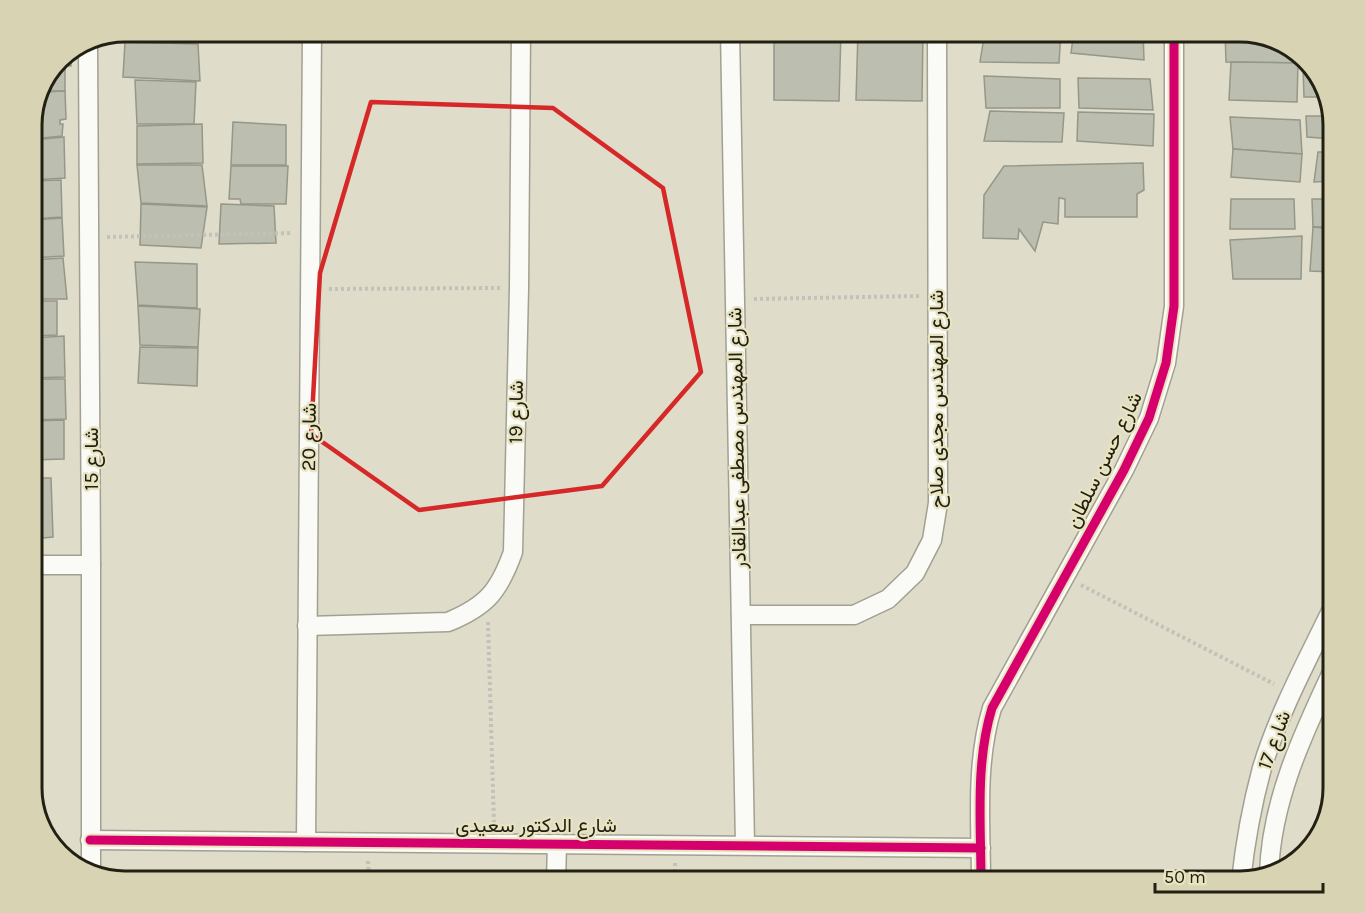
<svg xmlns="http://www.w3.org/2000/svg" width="1365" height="913" font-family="Karla,Vazirmatn,sans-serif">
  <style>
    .building { fill: #bcbeb0; stroke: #959789; stroke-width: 1.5 }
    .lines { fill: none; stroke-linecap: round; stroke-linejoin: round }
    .street-casing { stroke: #a2a091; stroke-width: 21 }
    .path { stroke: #c2c1ba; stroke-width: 4; stroke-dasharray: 3 3; stroke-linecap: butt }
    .street { stroke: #fafaf7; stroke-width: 18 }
    .cycleway-casing { stroke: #e8e3c0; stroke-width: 13 }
    .cycleway { stroke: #d6006c; stroke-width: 9 }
    .marked { fill: none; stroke: #d62828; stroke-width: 4.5; stroke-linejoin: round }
    .labels { text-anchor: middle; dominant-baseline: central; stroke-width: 4.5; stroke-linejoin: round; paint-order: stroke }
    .street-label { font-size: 20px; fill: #222013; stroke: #e8e3c0 }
    .rim { fill: none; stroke: #222013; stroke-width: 3 }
  </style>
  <rect width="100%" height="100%" fill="#dfdcc9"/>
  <g class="building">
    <polygon points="774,31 841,31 839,101 774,100"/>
    <polygon points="858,31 923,31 922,101 856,100"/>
    <polygon points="985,31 1061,31 1059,63 980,62"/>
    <polygon points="1074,31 1143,32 1144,60 1071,53"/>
    <polygon points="1225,31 1240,31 1292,47 1297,52 1298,63 1226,62"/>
    <polygon points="125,42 198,44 200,81 123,77"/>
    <polygon points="71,54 71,66 56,65 59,59"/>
    <polygon points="1231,62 1298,63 1297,102 1229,100"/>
    <polygon points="56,66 65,66 65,91 44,91"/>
    <polygon points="1303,67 1310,68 1324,83 1327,97 1304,97"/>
    <polygon points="984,76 1060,79 1060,108 986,108"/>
    <polygon points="1078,78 1150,79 1153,110 1079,108"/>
    <polygon points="135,80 196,82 194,124 137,124"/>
    <polygon points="65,91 66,119 60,120 60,124 63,124 62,136 32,139 32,119 44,92"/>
    <polygon points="990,111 1064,113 1062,142 984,141"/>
    <polygon points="1078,112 1154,114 1153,146 1077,141"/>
    <polygon points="1306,116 1331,116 1333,139 1307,137"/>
    <polygon points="1230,117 1300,120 1302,154 1233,149"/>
    <polygon points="233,122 286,125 286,165 231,165"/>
    <polygon points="202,124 203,163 137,164 137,126"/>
    <polygon points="64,137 65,178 32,180 32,140"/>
    <polygon points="1233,149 1302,154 1300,182 1231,177"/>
    <polygon points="1318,152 1333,152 1333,181 1314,182"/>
    <polygon points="1143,163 1144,190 1137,194 1137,217 1065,217 1065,199 1059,198 1058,224 1043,222 1035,251 1019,229 1018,239 983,238 984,195 1004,166"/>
    <polygon points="137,165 202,165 207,206 141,203"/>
    <polygon points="231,166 288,166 286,204 241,204 240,199 229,199"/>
    <polygon points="61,180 62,217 32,219 32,181"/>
    <polygon points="1231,199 1294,199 1295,229 1230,229"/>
    <polygon points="1312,199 1333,199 1333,227 1313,227"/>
    <polygon points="141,204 207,207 201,248 140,245"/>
    <polygon points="221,204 274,206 276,243 219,244"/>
    <polygon points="62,218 64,256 32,258 32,220"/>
    <polygon points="1313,227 1333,229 1333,272 1310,271"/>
    <polygon points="1302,236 1301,279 1233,279 1230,240"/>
    <polygon points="63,258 67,299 32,299 32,260"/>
    <polygon points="135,262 197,264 197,308 138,305"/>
    <polygon points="32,301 57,301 57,335 32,336"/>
    <polygon points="138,306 200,309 198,347 140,345"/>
    <polygon points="64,336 65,377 32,378 32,338"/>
    <polygon points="140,347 198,348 197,386 138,383"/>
    <polygon points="32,379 65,379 66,419 32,420"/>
    <polygon points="64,420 64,459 32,460 32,421"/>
    <polygon points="32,478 51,478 53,537 32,539"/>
  </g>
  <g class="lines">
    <g class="street-casing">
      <g id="street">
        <polyline points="730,31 745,845"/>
        <polyline points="88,47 91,565 91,871"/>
        <polyline points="32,565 91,565"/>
        <polyline points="741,615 854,615 888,599 915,573 932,540 938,503 937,31"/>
        <path d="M307,626L448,622C487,606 499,591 513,552L519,288L521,31"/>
        <polyline points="90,840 981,848"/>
        <polyline points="306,842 312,31"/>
        <path d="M1269,874C1271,801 1303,734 1333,670"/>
        <polyline points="556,881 557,844"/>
        <path d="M981,881C981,824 975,764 992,708L1124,470L1149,418L1166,363L1174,306V31"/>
        <path d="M1241,881C1245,843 1252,805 1262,768C1279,712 1308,659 1333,607"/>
      </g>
    </g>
    <g class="path">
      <polyline points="107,237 292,233"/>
      <polyline points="329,289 501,288"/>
      <polyline points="754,299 920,296"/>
      <polyline points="1081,585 1274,684"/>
      <polyline points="488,622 494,824"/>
      <polyline points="368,861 369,881"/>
      <polyline points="675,863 675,881"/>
    </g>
    <use href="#street" class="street"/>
    <g class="cycleway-casing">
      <g id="cycleway">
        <polyline points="90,840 981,848"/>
        <path d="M981,881C981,824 975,764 992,708L1124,470L1149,418L1166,363L1174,306V31"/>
      </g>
    </g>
    <use href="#cycleway" class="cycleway"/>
  </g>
  <path class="marked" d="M371,102L553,108L663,188L701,372L602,486L419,510L311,434L320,273Z"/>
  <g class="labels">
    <g class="street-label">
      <text transform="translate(936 399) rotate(-90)">شارع المهندس مجدى صلاح</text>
      <text transform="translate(516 412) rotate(-89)">شارع 19</text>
      <text transform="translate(309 437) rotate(-89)">شارع 20</text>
      <text transform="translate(737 438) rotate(-91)">شارع المهندس مصطفى عبدالقادر</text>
      <text transform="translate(91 459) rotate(-90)">شارع 15</text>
      <text transform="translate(1104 460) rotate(-64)">شارع حسن سلطان</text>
      <text transform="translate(1274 740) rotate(-70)">شارع 17</text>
      <text x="536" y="825">شارع الدكتور سعيدى</text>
    </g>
  </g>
  <path d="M0 0H1365V913H0ZM125 42H1240A83 83 0 0 1 1323 125V788A83 83 0 0 1 1240 871H125A83 83 0 0 1 42 788V125A83 83 0 0 1 125 42Z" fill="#d8d3b2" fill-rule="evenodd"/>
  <path class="rim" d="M125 42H1240A83 83 0 0 1 1323 125V788A83 83 0 0 1 1240 871H125A83 83 0 0 1 42 788V125A83 83 0 0 1 125 42Z"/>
  <path d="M1155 883v9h168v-9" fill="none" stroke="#222013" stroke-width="3"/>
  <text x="1164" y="883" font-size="18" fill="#222013" stroke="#e8e3c0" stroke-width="4.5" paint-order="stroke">50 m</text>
</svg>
